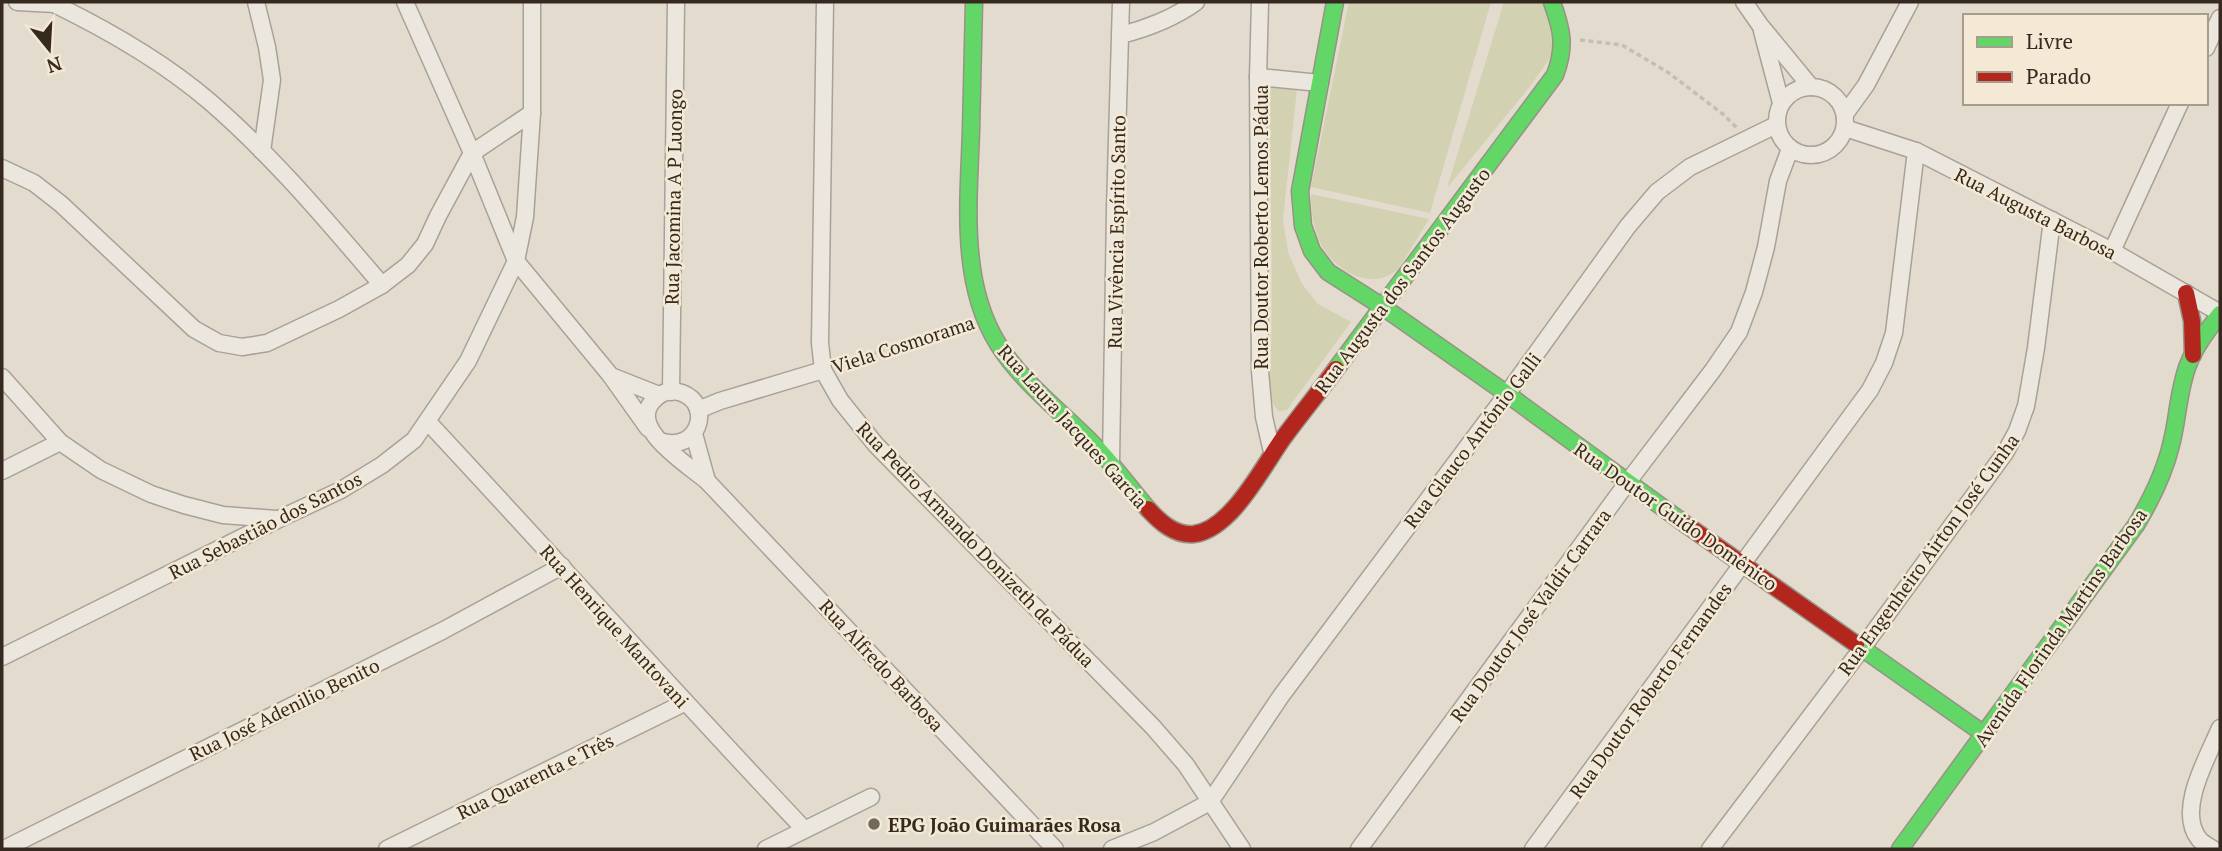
<svg xmlns="http://www.w3.org/2000/svg" width="2222" height="851" font-family="'PT Serif',serif">
  <style>
    .green { fill: #d2d1b1 }
    .lines { fill: none; stroke-linecap: round; stroke-linejoin: round }
    .street-casing { stroke: #a8a197; stroke-width: 19 }
    .fast-casing { stroke: #989186; stroke-width: 19 }
    .jam-casing { stroke: #989186; stroke-width: 19 }
    .path { stroke: #c4beb6; stroke-width: 3.5; stroke-dasharray: 5 3.5; stroke-linecap: butt }
    .street { stroke: #ebe7df; stroke-width: 16 }
    .fast { stroke: #63d668; stroke-width: 16 }
    .jam { stroke: #b3261e; stroke-width: 16 }
    .poi-dot { fill: #73685d; stroke: #f3e9d5; stroke-width: 2.5 }
    .labels { text-anchor: middle; dominant-baseline: central; stroke-width: 5; stroke-linejoin: round; paint-order: stroke }
    .street-label { font-size: 19px; fill: #362a20; stroke: #f3e9d5 }
    .poi-label { font-size: 19px; font-weight: bold; fill: #362a20; stroke: #f3e9d5; text-anchor: start }
  </style>
  <rect width="100%" height="100%" fill="#e3dcce"/>
  <g class="green">
    <polygon points="1349,2 1491,2 1430,213 1311,187"/>
    <polygon points="1504,2 1544,2 1554,48 1550,58 1531,85 1447,188"/>
    <path d="M1269,87L1297,89L1283,219L1288,252L1302,284L1318,304L1351,322L1287,410L1279,411C1265,400 1271,371 1271,355C1273,265 1270,176 1269,87Z"/>
    <path d="M1311,194L1429,219L1399,268C1373,293 1336,272 1321,244C1313,229 1311,210 1311,194Z"/>
  </g>
  <g class="lines">
    <g class="street-casing">
      <g id="street">
        <polyline points="17,2 55,4"/>
        <path d="M50,2C106,29 161,60 209,101C273,156 327,221 382,285"/>
        <polyline points="256,2 267,47 272,80 262,151"/>
        <polyline points="405,2 472,153 516,261 611,376 648,428"/>
        <polyline points="825,2 820,343 823,370 840,400 876,445 1153,727 1186,765 1242,849"/>
        <polyline points="1260,2 1258,77 1260,371 1264,417 1272,452"/>
        <polyline points="1744,2 1760,25 1811,87"/>
        <polyline points="1762,31 1781,103"/>
        <path d="M1121,35C1148,28 1174,18 1196,2"/>
        <polyline points="2206,48 2220,18"/>
        <polyline points="1258,77 1320,83"/>
        <circle cx="1811" cy="121" r="34"/>
        <polyline points="1845,114 1866,85 1910,2"/>
        <polyline points="1845,128 1916,151 2112,251 2220,313"/>
        <polyline points="2,168 34,183 61,204 194,329 219,343 242,347 267,343 339,309 382,285 408,265 425,244 438,216 472,153 532,113"/>
        <polyline points="2112,251 2180,103"/>
        <polyline points="611,376 659,395"/>
        <polyline points="2,377 60,442 101,470 151,494 184,505 223,515 276,519"/>
        <polyline points="671,392 676,2"/>
        <polyline points="698,410 720,401 823,370"/>
        <path d="M428,422C554,557 677,695 804,829"/>
        <polyline points="694,434 707,481"/>
        <path d="M660,441C698,454 714,405 682,393C673,390 664,391 657,397C622,425 687,464 707,481L1055,849"/>
        <polyline points="1111,462 1115,209 1121,2"/>
        <polyline points="2,471 60,442"/>
        <polyline points="2,657 279,519 341,490 382,465 414,440 468,361 516,261 525,217 532,113 532,2"/>
        <polyline points="4,849 442,631 562,566"/>
        <polyline points="387,849 684,703"/>
        <polyline points="766,849 871,797"/>
        <polyline points="1112,849 1154,832 1210,802 1281,696 1507,394 1628,226 1657,192 1690,167 1776,125"/>
        <polyline points="1359,849 1627,483 1713,370 1739,332 1754,292 1766,247 1778,181 1790,149"/>
        <polyline points="1533,849 1870,390 1884,363 1894,333 1916,151"/>
        <polyline points="1710,849 1863,647 2005,453 2017,431 2026,406 2036,348 2052,220"/>
        <path d="M2213,849C2208,846 2202,843 2199,839C2176,810 2208,757 2220,728"/>
      </g>
    </g>
    <g class="fast-casing">
      <g id="fast">
        <path d="M974,2C973,45 972,87 971,130C969,199 959,282 998,344C1021,381 1058,409 1089,440C1111,461 1128,486 1148,509"/>
        <polyline points="1335,2 1300,191 1303,226 1312,251 1328,272 1383,307 1507,394 1688,526"/>
        <path d="M1336,369L1555,75C1566,46 1562,30 1552,2"/>
        <polyline points="1856,644 1984,734"/>
        <path d="M1900,849L2136,525C2151,500 2164,474 2171,445C2178,419 2178,391 2188,365C2195,346 2208,330 2220,314"/>
      </g>
    </g>
    <g class="jam-casing">
      <g id="jam">
        <polyline points="2186,293 2192,321 2193,355"/>
        <path d="M1148,509C1160,522 1175,536 1194,534C1232,529 1263,466 1284,437C1301,414 1319,392 1336,369"/>
        <polyline points="1688,526 1856,644"/>
      </g>
    </g>
    <g class="path">
      <polyline points="1580,40 1622,45 1669,73 1724,115 1737,128"/>
      <polyline points="839,365 968,323"/>
    </g>
    <use href="#street" class="street"/>
    <use href="#fast" class="fast"/>
    <use href="#jam" class="jam"/>
  </g>
  <circle class="poi-dot" cx="874" cy="824" r="7"/>
  <g class="labels">
    <g class="street-label">
      <text transform="translate(673 197) rotate(-89)">Rua Jacomina A P Luongo</text>
      <text transform="translate(2036 213) rotate(27)">Rua Augusta Barbosa</text>
      <text transform="translate(1260 227) rotate(-90)">Rua Doutor Roberto Lemos Pádua</text>
      <text transform="translate(1116 232) rotate(-89)">Rua Vivência Espírito Santo</text>
      <text transform="translate(1402 280) rotate(-53)">Rua Augusta dos Santos Augusto</text>
      <text transform="translate(903 344) rotate(-18)">Viela Cosmorama</text>
      <text transform="translate(1073 426) rotate(48)">Rua Laura Jacques Garcia</text>
      <text transform="translate(1472 440) rotate(-53)">Rua Glauco Antônio Galli</text>
      <text transform="translate(1676 516) rotate(35)">Rua Doutor Guido Domênico</text>
      <text transform="translate(265 525) rotate(-27)">Rua Sebastião dos Santos</text>
      <text transform="translate(976 544) rotate(46)">Rua Pedro Armando Donizeth de Pádua</text>
      <text transform="translate(1928 554) rotate(-54)">Rua Engenheiro Airton José Cunha</text>
      <text transform="translate(1530 615) rotate(-54)">Rua Doutor José Valdir Carrara</text>
      <text transform="translate(615 626) rotate(48)">Rua Henrique Mantovani</text>
      <text transform="translate(2060 627) rotate(-55)">Avenida Florinda Martins Barbosa</text>
      <text transform="translate(882 665) rotate(47)">Rua Alfredo Barbosa</text>
      <text transform="translate(1650 690) rotate(-54)">Rua Doutor Roberto Fernandes</text>
      <text transform="translate(284 709) rotate(-26)">Rua José Adenilio Benito</text>
      <text transform="translate(535 776) rotate(-26)">Rua Quarenta e Três</text>
    </g>
    <g class="poi-label">
      <text x="888" y="824">EPG João Guimarães Rosa</text>
    </g>
  </g>
  <rect width="2222" height="851" fill="none" stroke="#362a20" stroke-width="7"/>
  <rect x="1963" y="14" width="245" height="91" fill="#f3e9d5" stroke="#a79d8d" stroke-width="2"/>
  <rect x="1977" y="37" width="35" height="10" fill="#63d668" stroke="#a79d8d" stroke-width="2"/>
  <text x="2026" y="49" font-size="21" fill="#362a20">Livre</text>
  <rect x="1977" y="72" width="35" height="10" fill="#b3261e" stroke="#a79d8d" stroke-width="2"/>
  <text x="2026" y="84" font-size="21" fill="#362a20">Parado</text>
  <g transform="translate(49 49) rotate(162)" stroke="#f3e9d5" stroke-width="5" paint-order="stroke">
  <path d="M0-5L12 26L0 18L-12 26Z" fill="#362a20"/>
  <text y="-10" font-size="19" font-weight="bold" text-anchor="middle" fill="#362a20">N</text>
  </g>
</svg>
